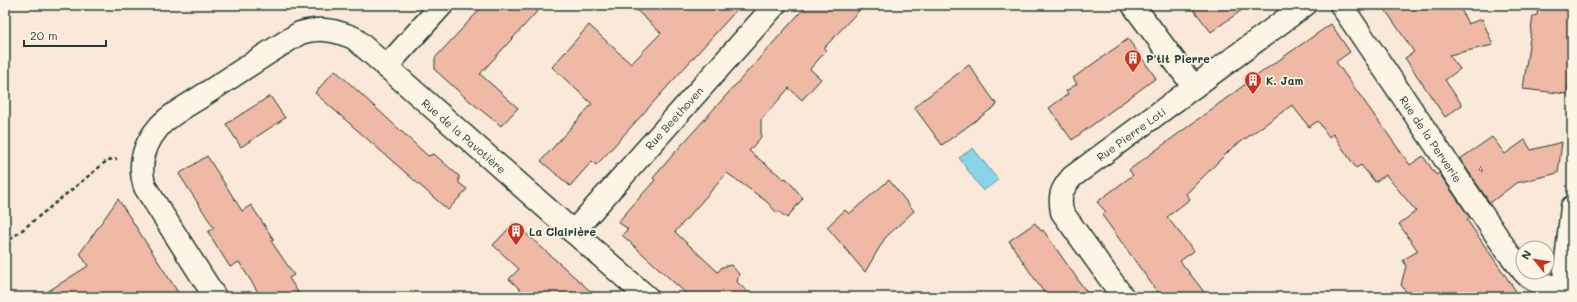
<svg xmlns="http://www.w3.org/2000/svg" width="1577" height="302" font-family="Mali,sans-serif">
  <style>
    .water { fill: #89d4e9; stroke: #5f98a1 }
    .building { fill: #f0b9a5; stroke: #1f3d34 }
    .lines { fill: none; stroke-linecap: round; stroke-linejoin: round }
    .minor-casing { stroke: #1f3d34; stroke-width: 25 }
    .path { stroke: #1f3d34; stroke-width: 2.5; stroke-dasharray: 4 3; stroke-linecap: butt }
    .minor { stroke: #fcf5e5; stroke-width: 22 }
    .labels { text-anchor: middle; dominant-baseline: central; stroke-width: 3.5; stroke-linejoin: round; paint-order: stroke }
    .number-label { font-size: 9px; fill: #535c50 }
    .poi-label { font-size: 11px; font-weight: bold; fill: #1f3d34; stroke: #fcf5e5; text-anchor: start }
    .street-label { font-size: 11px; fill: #1f3d34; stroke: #fcf5e5 }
  </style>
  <rect width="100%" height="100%" fill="#fae9d8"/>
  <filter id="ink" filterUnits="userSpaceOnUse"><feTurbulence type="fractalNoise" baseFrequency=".025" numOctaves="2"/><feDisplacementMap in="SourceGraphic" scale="8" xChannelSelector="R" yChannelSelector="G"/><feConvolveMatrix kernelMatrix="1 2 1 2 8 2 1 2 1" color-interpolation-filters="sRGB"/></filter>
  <g filter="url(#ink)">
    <polygon class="water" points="973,148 998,180 983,191 959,158"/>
    <g class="building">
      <polygon points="484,5 543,5 480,74 518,108 501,126 466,98 435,70 435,58"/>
      <polygon points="631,5 741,5 604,157 596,165 592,161 570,186 541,161 592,104 552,67 589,25 631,64 661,33"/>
      <polygon points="807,5 864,5 824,48 826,51 810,69 821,79 802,100 789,88 761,120 761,137 749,151 784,179 786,178 803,198 787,218 778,211 777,213 766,201 727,173 675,232 718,272 722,267 731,265 739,274 737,282 753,297 690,297 622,235 628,229 618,222 655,180 653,178 678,149"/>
      <polygon points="1190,5 1249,5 1211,32"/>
      <polygon points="1382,5 1459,5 1468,24 1482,19 1493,45 1449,55 1460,69 1445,80 1462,105 1445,117 1405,58 1414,52"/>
      <polygon points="1538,5 1572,5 1572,48 1567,94 1523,89 1533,16 1537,15"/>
      <polygon points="1331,24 1350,52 1336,62 1410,165 1423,156 1436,175 1439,173 1470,218 1467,220 1520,297 1410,297 1401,285 1406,266 1403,260 1418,251 1399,224 1416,211 1386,175 1375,182 1361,165 1356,168 1333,134 1329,137 1318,121 1309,127 1292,105 1231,149 1186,194 1190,199 1167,217 1194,251 1180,261 1208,297 1161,297 1102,215 1106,212 1097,202 1133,175 1129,170 1266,69"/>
      <polygon points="1128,39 1156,78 1072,140 1049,108 1068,94 1066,91 1077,84 1073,78"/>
      <polygon points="969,65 997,105 942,145 914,107"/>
      <polygon points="335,70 428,156 434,154 459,176 459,183 467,189 448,210 315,93"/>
      <polygon points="270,96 285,118 241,147 226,124"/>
      <polygon points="1492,137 1505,154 1525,140 1531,150 1562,142 1558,173 1516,183 1490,203 1460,159"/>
      <polygon points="207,156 242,211 251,205 274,240 271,241 294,275 289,278 301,297 261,297 239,262 230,267 208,232 214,228 179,174"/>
      <polygon points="889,180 914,211 885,238 865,272 827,227 845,210 849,214"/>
      <polygon points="118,199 181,297 39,297 88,266 80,253"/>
      <polygon points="514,223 540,246 597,297 528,297 509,279 519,269 493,245"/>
      <polygon points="1035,223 1041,231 1043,230 1090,297 1047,297 1009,241"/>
    </g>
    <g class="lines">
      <g class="minor-casing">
        <g id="minor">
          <polyline points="1133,5 1194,87"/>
          <polyline points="1341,5 1507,251 1523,271"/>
          <polyline points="386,67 442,5"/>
          <polyline points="573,232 775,5"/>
          <path d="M1524,272C1533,283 1550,286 1563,289"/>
          <path d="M215,297L145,187C138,165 143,146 158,128C166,117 190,104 202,96C235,75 267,53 300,33C319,27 335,30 354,38L647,297"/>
          <path d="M1123,297L1062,212C1059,195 1061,190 1072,177L1305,5"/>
          <polyline points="1562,297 1572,207"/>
        </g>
      </g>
      <polyline class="path" points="5,244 108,160 117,159"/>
      <use href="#minor" class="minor"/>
    </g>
  </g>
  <defs>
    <g id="building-pin" transform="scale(0.9)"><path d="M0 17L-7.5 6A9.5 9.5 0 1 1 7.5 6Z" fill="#c8321e" stroke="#fcf5e5"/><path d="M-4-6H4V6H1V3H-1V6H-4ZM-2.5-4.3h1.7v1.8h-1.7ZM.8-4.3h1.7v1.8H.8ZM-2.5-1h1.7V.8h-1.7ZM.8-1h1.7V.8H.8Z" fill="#fff"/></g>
  </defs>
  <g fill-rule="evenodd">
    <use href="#building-pin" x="1133" y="58"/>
    <use href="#building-pin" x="1253" y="80"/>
    <use href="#building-pin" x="516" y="231"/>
  </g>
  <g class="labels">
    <g class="number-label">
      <text x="1481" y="169">4</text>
    </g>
    <g class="poi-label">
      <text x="1146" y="58">P'tit Pierre</text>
      <text x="1266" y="80">K. Jam</text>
      <text x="529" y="231">La Clairière</text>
    </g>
    <g class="street-label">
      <text transform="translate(674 118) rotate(-48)">Rue Beethoven</text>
      <text transform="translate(1131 134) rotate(-36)">Rue Pierre Loti</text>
      <text transform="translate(464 136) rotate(41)">Rue de la Pavotière</text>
      <text transform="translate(1431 139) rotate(56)">Rue de la Perverie</text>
    </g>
  </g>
  <rect width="1577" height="302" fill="none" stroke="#fcf5e5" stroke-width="20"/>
  <rect x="10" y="10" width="1557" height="282" fill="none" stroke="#1f3d34" stroke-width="1.5" filter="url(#ink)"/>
  <g transform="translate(1535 260) rotate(300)"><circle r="19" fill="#fcf5e5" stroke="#a4ab9e"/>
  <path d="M0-3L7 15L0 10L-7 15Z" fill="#c8321e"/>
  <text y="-6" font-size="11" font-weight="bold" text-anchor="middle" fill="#1f3d34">N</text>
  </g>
  <path d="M24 40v6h82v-6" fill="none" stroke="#1f3d34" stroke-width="2"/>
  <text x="30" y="40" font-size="12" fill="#1f3d34" stroke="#fcf5e5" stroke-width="3" paint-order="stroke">20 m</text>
</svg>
